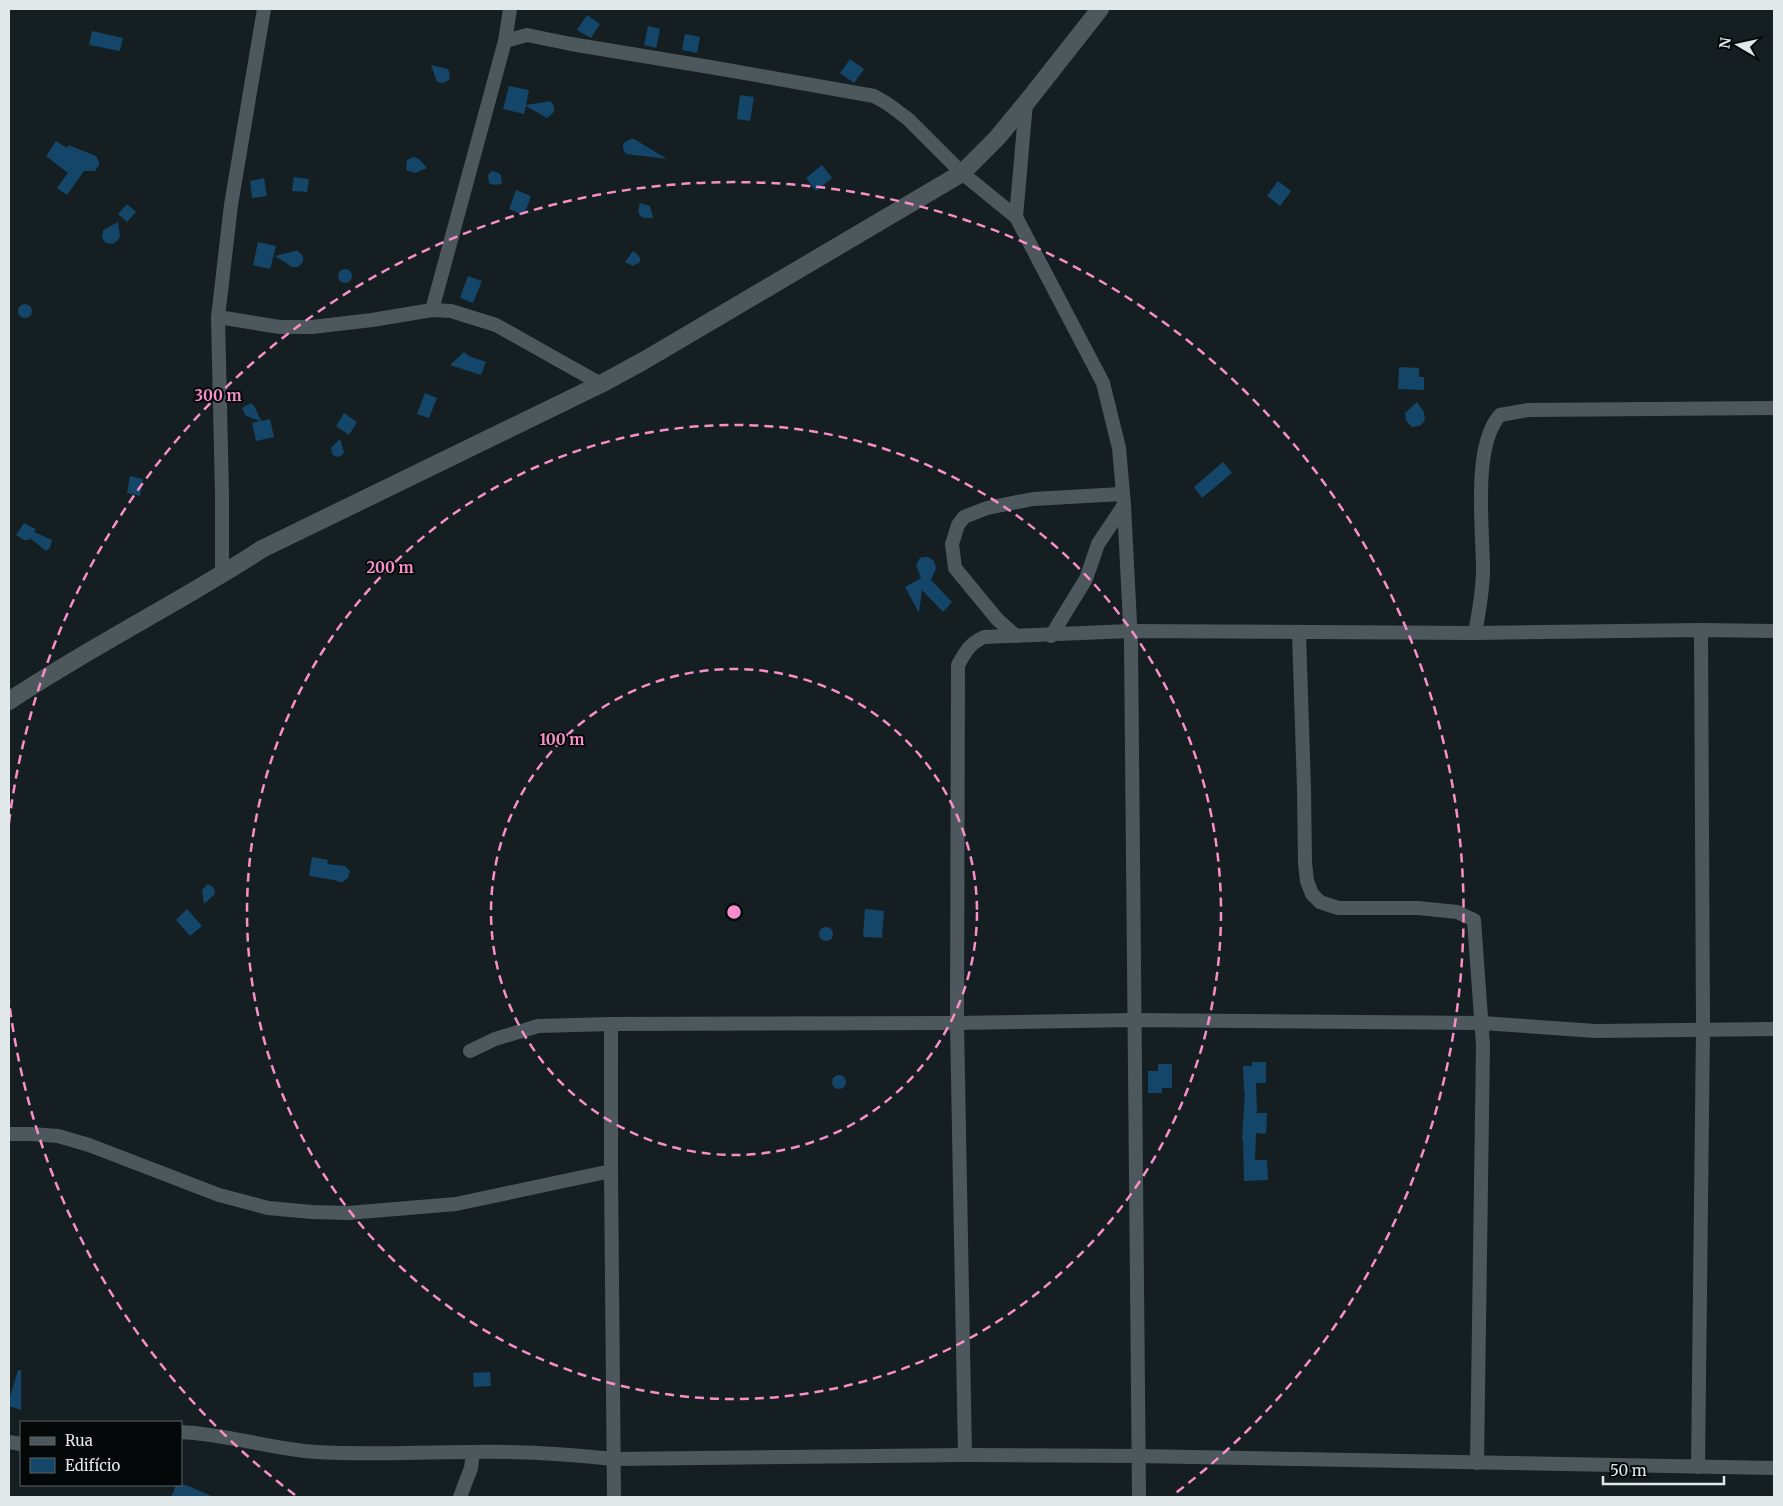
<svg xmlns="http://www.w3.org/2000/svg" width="1783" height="1506" font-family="Merriweather,serif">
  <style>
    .building { fill: #144669 }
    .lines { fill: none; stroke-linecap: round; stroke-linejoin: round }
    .minor { stroke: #4d585c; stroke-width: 14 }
    .tertiary { stroke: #4d585c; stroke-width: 18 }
    .ring { fill: none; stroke: #f98fca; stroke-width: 2.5; stroke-dasharray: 9 6 }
    .centre { fill: #f98fca; stroke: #050809; stroke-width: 2.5 }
    .ring-label { font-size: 15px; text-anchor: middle; font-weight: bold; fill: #f98fca; stroke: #050809; stroke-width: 4; stroke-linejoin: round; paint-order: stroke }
  </style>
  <rect width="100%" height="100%" fill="#151f22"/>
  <g class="building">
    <polygon points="587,15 600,24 591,38 577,30"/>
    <polygon points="648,26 660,29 656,48 644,45"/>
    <polygon points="92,31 123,38 120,51 89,45"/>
    <polygon points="685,34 700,37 697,53 682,50"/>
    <polygon points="850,59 864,69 854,83 840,73"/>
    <polygon points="431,65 448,69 450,74 449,80 443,83 437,82"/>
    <polygon points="509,86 529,90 526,105 550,101 554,106 554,112 547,118 526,106 524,114 503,109"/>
    <polygon points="740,95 754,97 750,121 737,119"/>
    <polygon points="631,139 634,139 667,159 626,154 623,148 623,145 625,142"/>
    <polygon points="56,141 67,148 68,145 96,156 99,162 99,165 95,171 84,171 67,195 57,188 68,173 46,156"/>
    <polygon points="413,157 419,159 427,168 415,173 406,170 407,160"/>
    <polygon points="822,165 832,178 816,191 806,178"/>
    <polygon points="492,171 499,173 501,176 502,184 494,185 489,183 488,175"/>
    <polygon points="294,177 309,179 307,192 292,191"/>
    <polygon points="264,178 267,196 252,198 250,181"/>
    <polygon points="1278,181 1291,191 1280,206 1267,196"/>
    <polygon points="516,190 531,196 524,215 509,209"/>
    <polygon points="640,203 650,206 653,218 644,218 640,216 638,211"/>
    <polygon points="127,204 136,212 127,222 118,214"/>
    <polygon points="118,222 120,236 118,240 113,244 106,243 102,238 103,230"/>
    <polygon points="258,242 276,246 270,269 253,265"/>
    <polygon points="295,251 298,251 303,256 303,262 298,267 292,267 275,256"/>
    <polygon points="633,251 637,254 640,258 640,262 633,266 625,262"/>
    <circle cx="345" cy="276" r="7"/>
    <polygon points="468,276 482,281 473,303 460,298"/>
    <circle cx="25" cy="311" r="7"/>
    <polygon points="464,352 469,356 486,362 481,375 450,365"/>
    <polygon points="1399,367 1419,368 1419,377 1424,377 1424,390 1398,389"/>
    <polygon points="425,393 437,398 429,418 417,414"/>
    <polygon points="1417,402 1424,412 1425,420 1420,426 1412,427 1406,421 1405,413"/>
    <polygon points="251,403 255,407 261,421 270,419 274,437 256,441 252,423 260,421 246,416 242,408"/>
    <polygon points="344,413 357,422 349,435 336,426"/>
    <polygon points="340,439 344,452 341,456 336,457 332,454 331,448"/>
    <polygon points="1223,462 1232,473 1202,498 1194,487"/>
    <polygon points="130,476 143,479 140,496 127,493"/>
    <polygon points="24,523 36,529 34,532 52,540 50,548 46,551 30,538 29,540 24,540 16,535"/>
    <polygon points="924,557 928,557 934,561 936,568 931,580 952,602 943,612 922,590 919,613 905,587 921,578 916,565 920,558"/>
    <polygon points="312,857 328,860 327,864 345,866 350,871 348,878 343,882 339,882 334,880 309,876"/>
    <polygon points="208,884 214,888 215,894 204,904 202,890"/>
    <polygon points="187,909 202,926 190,936 176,920"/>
    <polygon points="865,909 884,911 882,938 863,937"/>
    <circle cx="826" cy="934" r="7"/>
    <polygon points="1252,1062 1266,1062 1266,1083 1256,1083 1257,1113 1267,1113 1266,1134 1256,1133 1255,1160 1267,1160 1268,1180 1244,1181 1243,1140 1242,1140 1245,1091 1244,1091 1243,1066 1252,1066"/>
    <polygon points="1158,1064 1172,1064 1172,1088 1162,1088 1162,1093 1148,1093 1148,1071 1158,1071"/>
    <circle cx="839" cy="1082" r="7"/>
    <polygon points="18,1370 21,1370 21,1410 9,1406 9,1400"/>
    <polygon points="490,1372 491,1386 474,1387 473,1373"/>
    <polygon points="176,1485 186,1485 214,1497 171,1497"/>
  </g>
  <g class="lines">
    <g class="minor">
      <polyline points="505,41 527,35 571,44 716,68 874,96 888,104 908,119 962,173 1016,217 1103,383 1119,448 1124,505 1131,643 1139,1497"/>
      <polyline points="1016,217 1026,103"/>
      <polyline points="432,310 505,41 510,9"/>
      <polyline points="218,317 280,327 312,327 372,320 432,310 451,311 496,325 601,384"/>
      <polyline points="222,575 222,495 218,317 231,205 264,9"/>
      <polyline points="1299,633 1304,789 1305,863 1307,881 1312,894 1320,902 1338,908 1418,908 1457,912 1474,920 1483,1045 1477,1463"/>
      <path d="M1475,633C1479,612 1483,590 1483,569C1483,529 1472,446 1500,415L1528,410L1774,408"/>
      <polyline points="1016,636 997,619 955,568 952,544 958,525 964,517 987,508 1033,499 1122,494"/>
      <polyline points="1051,636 1086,579 1098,544 1124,505"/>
      <polyline points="470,1051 495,1039 538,1026 611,1024"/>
      <polyline points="9,1134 31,1134 58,1136 89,1145 219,1195 268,1208 312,1212 348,1213 456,1204 611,1171"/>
      <path d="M181,1432C227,1434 271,1449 316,1452C367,1455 419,1452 471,1452C519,1451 567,1454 614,1459L965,1455L1139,1456L1774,1468"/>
      <polyline points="9,1442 21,1444"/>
      <path d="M965,1455L957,1023L958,665C966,651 969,644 984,637L1130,631L1475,633L1701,630L1774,631"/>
      <polyline points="1698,1467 1703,1029 1701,630"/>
      <polyline points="460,1497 471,1468 473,1452"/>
      <polyline points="614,1497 611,1171 611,1024 957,1023 1134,1020 1482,1023 1596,1031 1774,1029"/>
    </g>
    <path class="tertiary" d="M9,701C91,646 179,603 262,549L601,384L645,360L962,173L997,138L1026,103L1100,9"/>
  </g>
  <g class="ring">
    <circle cx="734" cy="912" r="243"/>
    <circle cx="734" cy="912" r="487"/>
    <path d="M295 1495A730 730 0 0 1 9 1001M9 823A730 730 0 1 1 1173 1495"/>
  </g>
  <circle cx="734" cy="912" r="8" class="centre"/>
  <g class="ring-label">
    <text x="218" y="401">300 m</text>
    <text x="390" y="573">200 m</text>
    <text x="562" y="745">100 m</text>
  </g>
  <rect width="1783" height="1506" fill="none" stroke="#e1e8ea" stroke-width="20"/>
  <rect x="20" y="1421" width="162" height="65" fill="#050809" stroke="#5d6263"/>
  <rect x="30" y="1437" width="25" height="8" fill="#4d585c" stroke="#5d6263"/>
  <text x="65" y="1446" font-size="15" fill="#e1e8ea">Rua</text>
  <rect x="30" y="1458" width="25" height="15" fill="#144669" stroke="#5d6263"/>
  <text x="65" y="1471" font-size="15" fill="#e1e8ea">Edifício</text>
  <g transform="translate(1738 45) rotate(279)" stroke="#050809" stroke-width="4" paint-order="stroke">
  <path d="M0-4L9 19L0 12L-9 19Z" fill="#e1e8ea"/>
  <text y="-8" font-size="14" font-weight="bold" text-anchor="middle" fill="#e1e8ea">N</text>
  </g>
  <path d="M1603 1476v8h121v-8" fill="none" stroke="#e1e8ea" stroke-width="2.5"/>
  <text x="1610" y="1476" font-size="15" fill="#e1e8ea" stroke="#050809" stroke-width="4" paint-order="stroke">50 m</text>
</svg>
